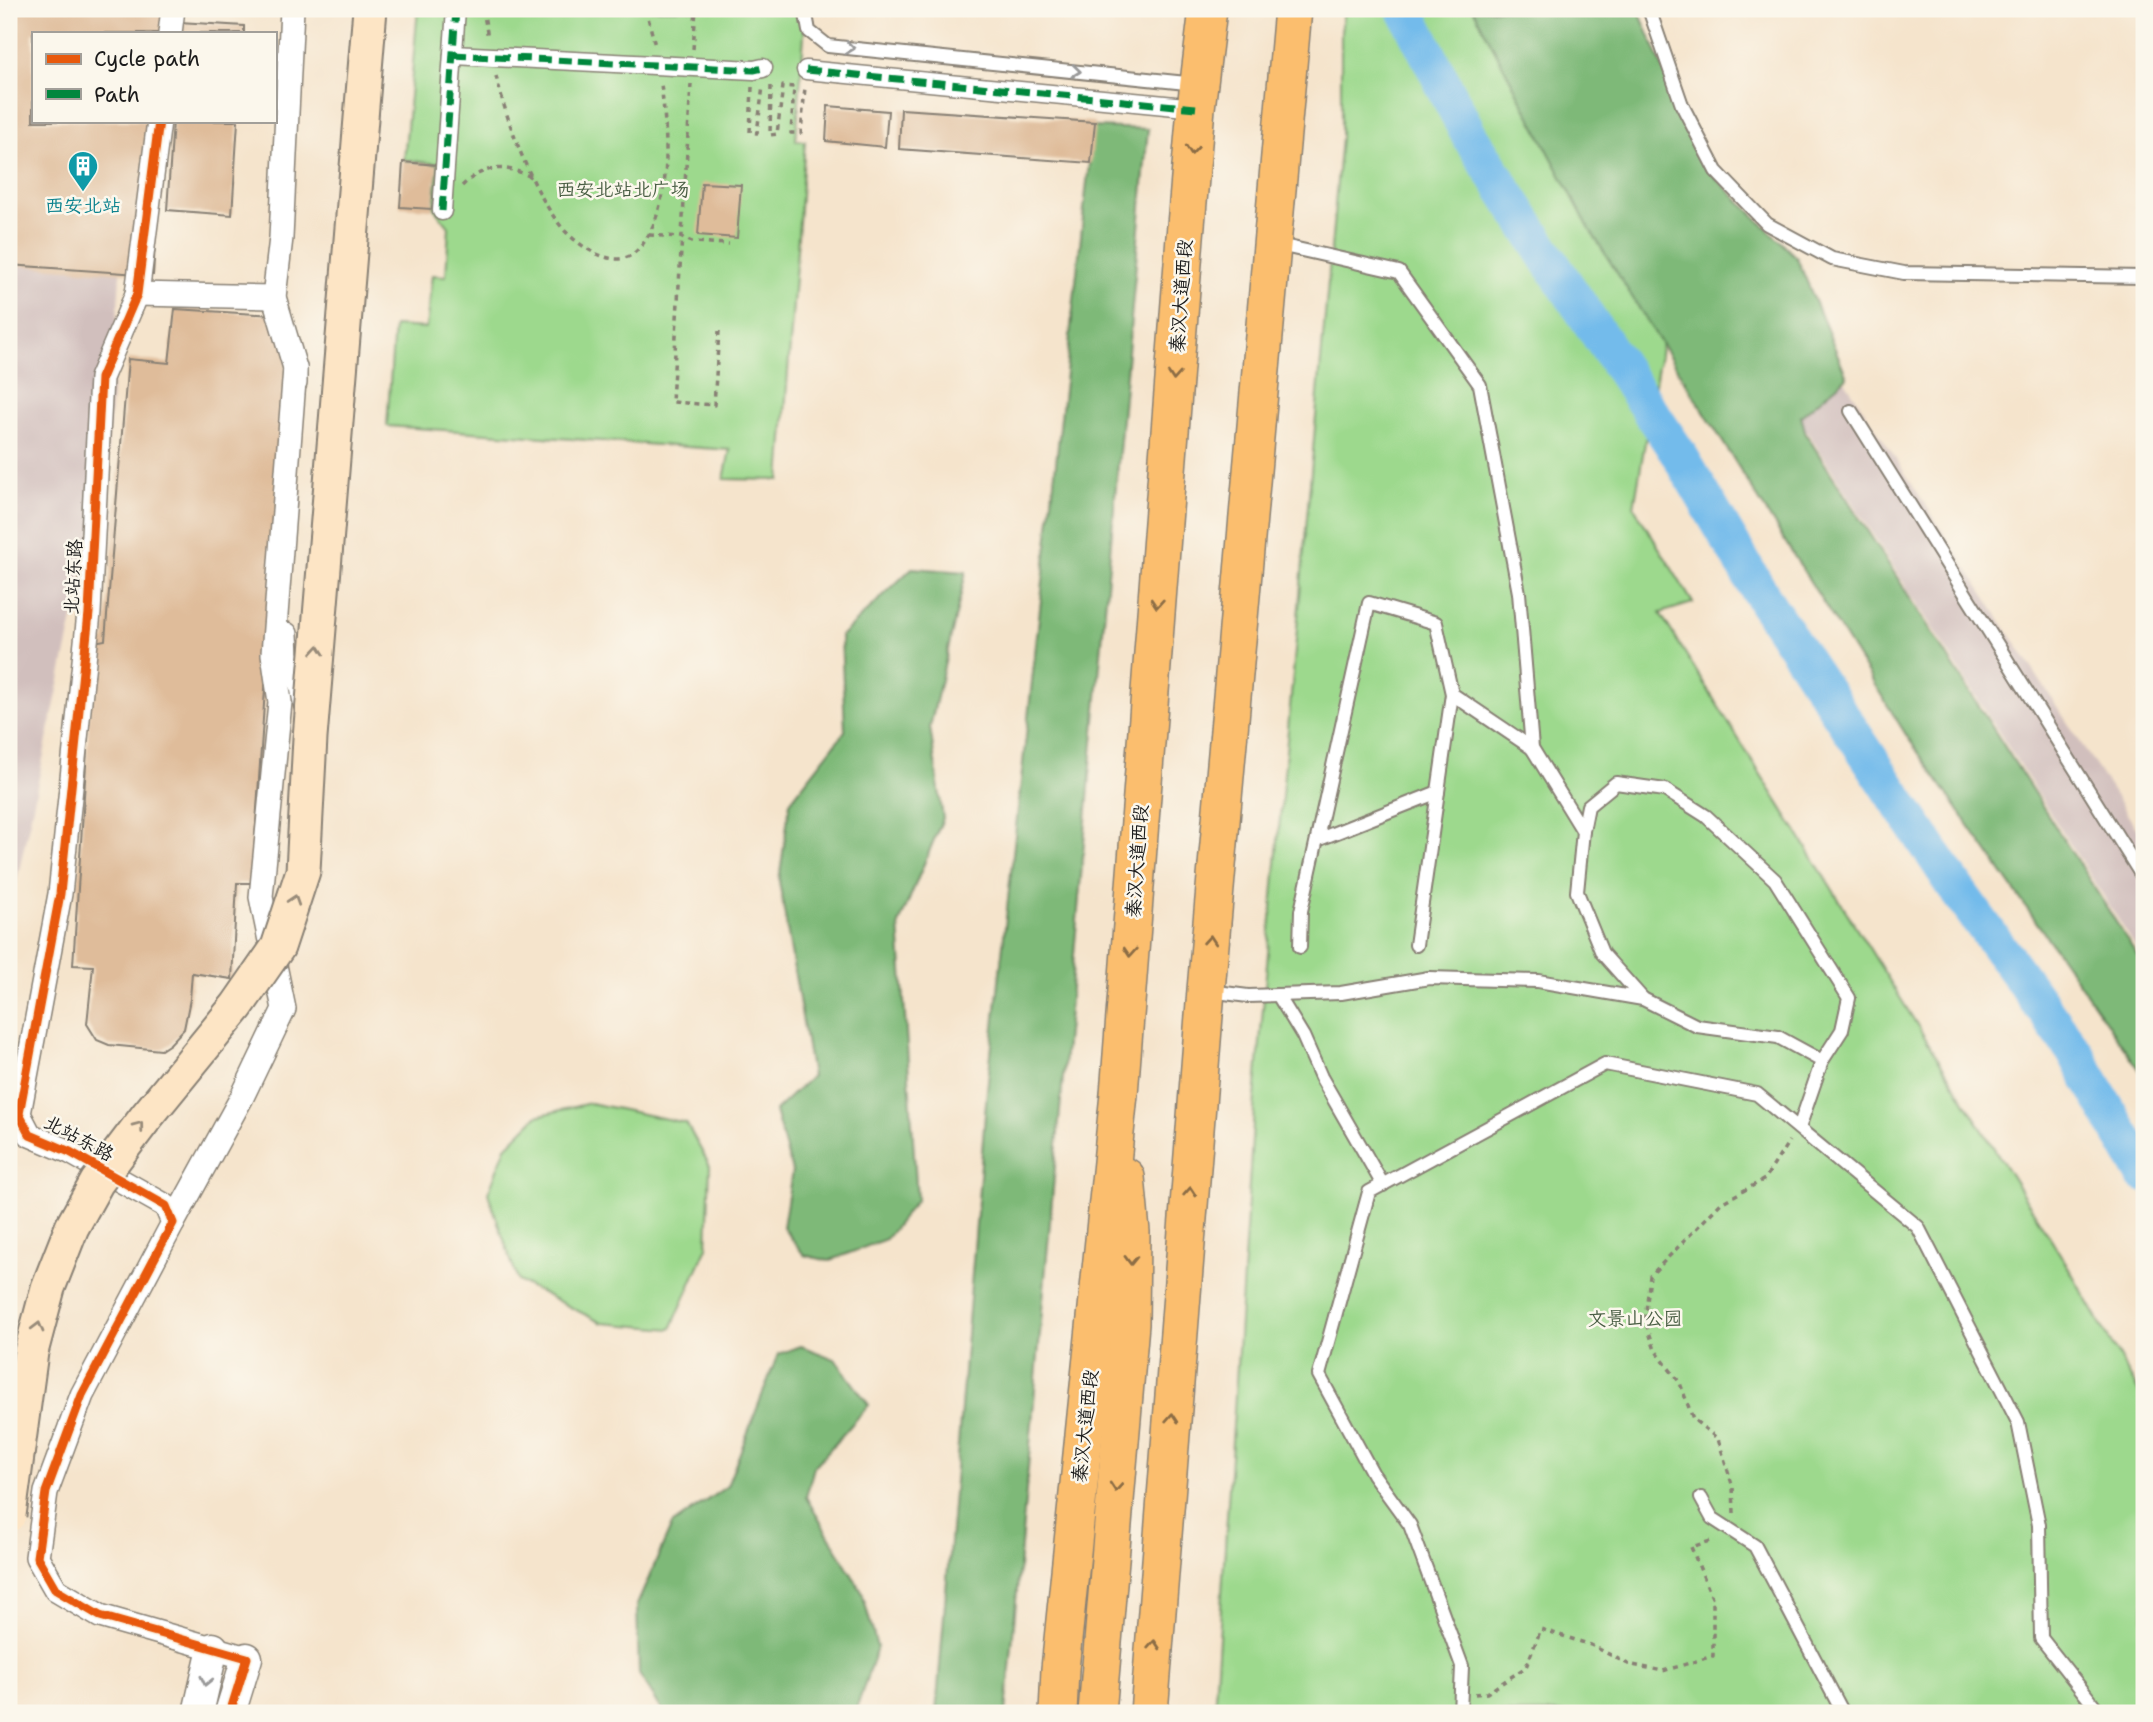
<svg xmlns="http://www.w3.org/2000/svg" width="2153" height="1722" font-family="'Shantell Sans','LXGW WenKai TC',sans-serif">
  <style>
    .industrial { fill: #d1bfbd }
    .green { fill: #9dd98d; stroke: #5c7a54; stroke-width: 2 }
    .forest { fill: #7eb978; stroke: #4d6a4a; stroke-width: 2 }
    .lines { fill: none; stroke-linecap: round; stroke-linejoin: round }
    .river { stroke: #73bbeb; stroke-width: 37 }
    .building { fill: #dfbc9a }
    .service-casing { stroke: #888074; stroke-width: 16 }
    .pedestrian-casing { stroke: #888074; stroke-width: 21 }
    .minor-casing { stroke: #888074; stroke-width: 26 }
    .tertiary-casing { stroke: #888074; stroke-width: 33 }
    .primary-casing { stroke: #888074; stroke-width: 40 }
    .path { stroke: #888074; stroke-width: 3.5; stroke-dasharray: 5 5; stroke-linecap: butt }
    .service { stroke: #fff; stroke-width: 12 }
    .pedestrian { stroke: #fff; stroke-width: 18 }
    .minor { stroke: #fff; stroke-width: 23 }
    .tertiary { stroke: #fff; stroke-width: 30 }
    .primary { stroke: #fbbe6e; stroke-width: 37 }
    .secondary-bridge-casing { stroke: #888074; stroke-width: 37; stroke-linecap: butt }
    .secondary-bridge { stroke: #fde5c5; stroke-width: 33 }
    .quiet { stroke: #00873e; stroke-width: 7; stroke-dasharray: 14 7; stroke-linecap: butt }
    .cycleway-casing { stroke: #fbf7ec; stroke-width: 13 }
    .cycleway { stroke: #e8590c; stroke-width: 9 }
    .oneway { stroke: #999 }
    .oneway2 { stroke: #8c6d45 }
    .oneway3 { stroke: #988b79 }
    .labels { text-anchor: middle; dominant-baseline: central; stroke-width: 5; stroke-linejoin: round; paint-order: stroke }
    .park-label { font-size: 19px; fill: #495e44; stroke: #fbf7ec }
    .culture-label { font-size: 19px; fill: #0d838f; stroke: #fbf7ec }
    .street-label { font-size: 19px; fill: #1c1c1c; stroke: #fbf7ec }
  </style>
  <rect width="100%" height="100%" fill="#fbf7ec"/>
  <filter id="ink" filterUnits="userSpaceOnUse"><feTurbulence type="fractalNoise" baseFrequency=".0143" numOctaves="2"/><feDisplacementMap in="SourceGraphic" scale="14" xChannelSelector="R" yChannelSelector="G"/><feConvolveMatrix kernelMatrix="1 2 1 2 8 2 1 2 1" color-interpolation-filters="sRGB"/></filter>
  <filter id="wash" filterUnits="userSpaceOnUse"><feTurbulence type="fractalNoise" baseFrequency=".00686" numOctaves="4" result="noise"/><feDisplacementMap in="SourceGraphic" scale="28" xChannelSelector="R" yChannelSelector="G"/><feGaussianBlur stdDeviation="1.57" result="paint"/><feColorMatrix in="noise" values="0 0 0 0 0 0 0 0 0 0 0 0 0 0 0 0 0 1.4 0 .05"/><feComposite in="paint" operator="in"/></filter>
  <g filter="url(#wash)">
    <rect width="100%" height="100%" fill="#f5e4cc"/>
    <g class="industrial">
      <polygon points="9,9 139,9 137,33 33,33 33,121 131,121 107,461 9,917"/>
      <polygon points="994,9 1136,9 1135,21"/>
      <polygon points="1832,361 2144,840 2144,960 1784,395"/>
    </g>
    <g class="green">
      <polygon points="418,9 806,9 796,141 805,141 780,480 724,479 730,450 387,426 394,326 426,328 432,275 446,276 449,227 434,208 439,164 404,160"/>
      <polygon points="1344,9 1633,9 1692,166 1634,507 1693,603 1660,613 2070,1270 2144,1401 2144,1713 1214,1713 1254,1109 1341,137 1341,31"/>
      <polygon points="590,1103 686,1123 710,1166 707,1247 671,1329 602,1323 518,1281 488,1193 506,1147 537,1116"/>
    </g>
    <g class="forest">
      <polygon points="1473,9 1638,9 1705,167 1797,258 1847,377 1801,416 1806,434 2144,966 2144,1076 1908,738 1589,228"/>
      <polygon points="1093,127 1148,129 1006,1713 936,1713 987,1090"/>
      <polygon points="912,568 966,572 930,727 943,818 899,924 917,1199 886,1239 829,1261 804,1255 783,1227 792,1171 775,1111 812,1076 779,881 790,802 845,731 841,636"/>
      <polygon points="801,1346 835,1359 869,1405 814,1467 806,1497 862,1592 877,1647 855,1713 664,1713 639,1674 637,1605 672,1525 727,1486 778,1354"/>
    </g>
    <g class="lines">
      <polyline class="river" points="1405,9 1469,135 1553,266 1680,456 1765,601 1956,888 2074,1051 2144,1174"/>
    </g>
    <g id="blocks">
      <g class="building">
        <polygon points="9,9 171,9 169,33 33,33 33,121 163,121 153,275 9,265"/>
        <polygon points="179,22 244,26 244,33 179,33"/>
        <polygon points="828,106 888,111 885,147 826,141"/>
        <polygon points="901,109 1095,122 1091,163 899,149"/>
        <polygon points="173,121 238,121 232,215 167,210"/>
        <polygon points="403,162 437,165 432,209 400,207"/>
        <polygon points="702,183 741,185 737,238 698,235"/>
        <polygon points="175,309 290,316 252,883 237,883 232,979 192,973 190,999 184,1029 170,1044 161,1050 109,1045 97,1040 87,1024 93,966 73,965 94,642 105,640 128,359 169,363"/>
      </g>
    </g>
  </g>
  <g filter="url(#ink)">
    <use href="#blocks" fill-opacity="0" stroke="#888074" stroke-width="2"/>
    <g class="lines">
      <g class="service-casing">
        <g id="service">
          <polyline points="805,9 809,31 828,46 1196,84"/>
          <polyline points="1649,9 1682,105 1716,171 1767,224 1832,259 1904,273 2144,277"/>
          <polyline points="1275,244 1399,272 1480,385 1519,593 1532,748 1583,831"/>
          <polyline points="1851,411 2144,879"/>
          <polyline points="1317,840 1438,792"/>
          <polyline points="1416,945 1452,694"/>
          <polyline points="1300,947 1301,911 1369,603 1436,623 1452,694 1532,748"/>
          <polyline points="1209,991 1248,996 1341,993 1429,978 1538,981 1643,999"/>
          <polyline points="1278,995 1303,1036 1321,1077 1383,1185"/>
          <polyline points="1799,1128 1822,1061 1842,1030 1849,998 1775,880 1706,816 1665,790 1616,783 1588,806 1583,831 1577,892 1602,953 1643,999 1697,1026 1778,1037 1822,1061"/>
          <polyline points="1701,1498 1712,1518 1755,1546 1843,1713"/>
          <polyline points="1460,1713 1462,1666 1410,1525 1373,1474 1319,1375 1369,1192 1605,1064 1757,1094 1918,1227 2018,1422 2039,1525 2041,1638 2100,1713"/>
        </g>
      </g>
      <g class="pedestrian-casing">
        <g id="pedestrian">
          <polyline points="453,55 754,70 763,68"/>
          <polyline points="806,70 1196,108"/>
          <polyline points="442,211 456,9"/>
        </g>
      </g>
      <g class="minor-casing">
        <g id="minor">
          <polyline points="292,9 281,238 274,297 295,368 295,383"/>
          <polyline points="170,33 173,9"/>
          <polyline points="159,121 137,294 101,378 89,613 60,894 19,1114 30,1135 70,1152 166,1206 173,1223 82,1395 46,1492 37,1557 56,1590 100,1616 247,1658"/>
          <polyline points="137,294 274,297"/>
          <polyline points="286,634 287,655 302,687 306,707"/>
          <polyline points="173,1223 242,1097 284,1009 261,897 280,702 273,654 295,368"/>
        </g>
      </g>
      <g class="tertiary-casing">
        <g id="tertiary">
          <polyline points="198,1713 213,1648"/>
          <polyline points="230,1713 247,1658"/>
        </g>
      </g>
      <g class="primary-casing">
        <g id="primary">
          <polyline points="1058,1713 1060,1669 1119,1094 1185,237 1196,108 1208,9"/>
          <polyline points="1097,1713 1130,1324 1131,1232 1126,1177"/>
          <polyline points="1149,1713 1206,990 1293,9"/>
        </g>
      </g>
      <g class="path">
        <polyline points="483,9 488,38"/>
        <polyline points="646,9 655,46"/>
        <polyline points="693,49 696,9"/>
        <path d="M496,76C507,122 533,195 565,231C578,244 596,257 615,259C629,260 638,251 645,241C673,196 667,134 661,84"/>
        <polyline points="691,84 672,402 714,405 719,331"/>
        <polyline points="771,86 770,135 777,134 783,86 794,87 791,133 801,133 805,87"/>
        <polyline points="752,87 750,132 757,133 763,86"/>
        <path d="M462,186C483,165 505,164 531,177"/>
        <polyline points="649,235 680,237 692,242 729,244"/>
        <polyline points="1734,1513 1733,1487 1718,1439 1693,1419 1680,1383 1655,1350 1645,1320 1650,1276 1721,1203 1765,1179 1789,1141"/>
        <polyline points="1475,1694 1487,1693 1526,1667 1541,1629 1591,1645 1628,1664 1663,1671 1713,1656 1713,1600 1691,1547 1714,1540"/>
      </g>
      <use href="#service" class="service"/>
      <use href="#pedestrian" class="pedestrian"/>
      <use href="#minor" class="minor"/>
      <use href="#tertiary" class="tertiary"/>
      <use href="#primary" class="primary"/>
      <g class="secondary-bridge-casing">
        <polyline id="secondary-bridge" points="9,1515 31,1352 48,1288 72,1227 97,1182 147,1116 237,1006 278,947 303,871 310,738 370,9"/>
      </g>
      <use href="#secondary-bridge" class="secondary-bridge"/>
      <g class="quiet">
        <polyline points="453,55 754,70 763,68"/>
        <polyline points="806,70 1196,108"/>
        <polyline points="442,211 456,9"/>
      </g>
      <g class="cycleway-casing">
        <polyline id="cycleway" points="159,121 137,294 101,378 89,613 60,894 19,1114 30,1135 70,1152 166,1206 173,1223 82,1395 46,1492 37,1557 56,1590 100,1616 247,1658 230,1713"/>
      </g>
      <use href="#cycleway" class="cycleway"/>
    </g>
    <defs><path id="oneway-chevron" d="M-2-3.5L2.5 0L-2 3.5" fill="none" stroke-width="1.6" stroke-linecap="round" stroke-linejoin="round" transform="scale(1.75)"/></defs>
    <g class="oneway">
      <use href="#oneway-chevron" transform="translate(850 48) rotate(6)"/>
      <use href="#oneway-chevron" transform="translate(1076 71) rotate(6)"/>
      <use href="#oneway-chevron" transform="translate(206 1681) rotate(103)"/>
    </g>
    <g class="oneway2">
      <use href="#oneway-chevron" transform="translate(1192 150) rotate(95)"/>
      <use href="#oneway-chevron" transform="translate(1174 376) rotate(94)"/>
      <use href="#oneway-chevron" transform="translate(1157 603) rotate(94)"/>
      <use href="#oneway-chevron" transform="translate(1210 940) rotate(-85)"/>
      <use href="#oneway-chevron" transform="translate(1130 952) rotate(94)"/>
      <use href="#oneway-chevron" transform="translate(1190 1192) rotate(-86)"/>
      <use href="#oneway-chevron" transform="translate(1131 1260) rotate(91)"/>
      <use href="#oneway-chevron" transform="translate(1172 1418) rotate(-86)"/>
      <use href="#oneway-chevron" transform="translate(1116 1487) rotate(95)"/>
      <use href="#oneway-chevron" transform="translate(1154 1645) rotate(-86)"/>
    </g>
    <g class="oneway3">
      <use href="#oneway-chevron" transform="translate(318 650) rotate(-85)"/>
      <use href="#oneway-chevron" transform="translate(294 900) rotate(-72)"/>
      <use href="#oneway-chevron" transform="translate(139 1126) rotate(-53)"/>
      <use href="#oneway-chevron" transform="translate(38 1327) rotate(-75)"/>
    </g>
  </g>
  <defs>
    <g id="building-pin" transform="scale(1.575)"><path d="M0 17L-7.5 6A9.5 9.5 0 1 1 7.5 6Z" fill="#0f9aa8" stroke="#fbf7ec"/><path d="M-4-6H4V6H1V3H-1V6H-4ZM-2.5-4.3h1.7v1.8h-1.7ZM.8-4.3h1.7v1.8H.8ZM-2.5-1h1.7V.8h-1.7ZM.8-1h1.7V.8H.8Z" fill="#fff"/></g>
  </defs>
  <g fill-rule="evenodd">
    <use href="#building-pin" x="83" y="166"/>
  </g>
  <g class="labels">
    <g class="park-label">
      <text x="623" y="189">西安北站北广场</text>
      <text x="1635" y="1318">文景山公园</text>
    </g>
    <g class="culture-label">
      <text x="83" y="205">西安北站</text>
    </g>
    <g class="street-label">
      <text transform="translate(1181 296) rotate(-86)">秦汉大道西段</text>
      <text transform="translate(73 577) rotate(-87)">北站东路</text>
      <text transform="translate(1137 861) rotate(-86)">秦汉大道西段</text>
      <text transform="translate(79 1138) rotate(28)">北站东路</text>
      <text transform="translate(1085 1426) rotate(-84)">秦汉大道西段</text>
    </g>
  </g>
  <rect width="2153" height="1722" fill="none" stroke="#fbf7ec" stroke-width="35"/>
  <rect x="32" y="32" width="245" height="91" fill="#fbf7ec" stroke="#a29f99" stroke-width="2"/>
  <rect x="46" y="54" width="35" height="10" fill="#e8590c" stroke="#a29f99" stroke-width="2"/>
  <text x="94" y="66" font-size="21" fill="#1c1c1c">Cycle path</text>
  <rect x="46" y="89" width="35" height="10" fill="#00873e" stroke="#a29f99" stroke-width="2"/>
  <text x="94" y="102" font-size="21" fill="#1c1c1c">Path</text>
</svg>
